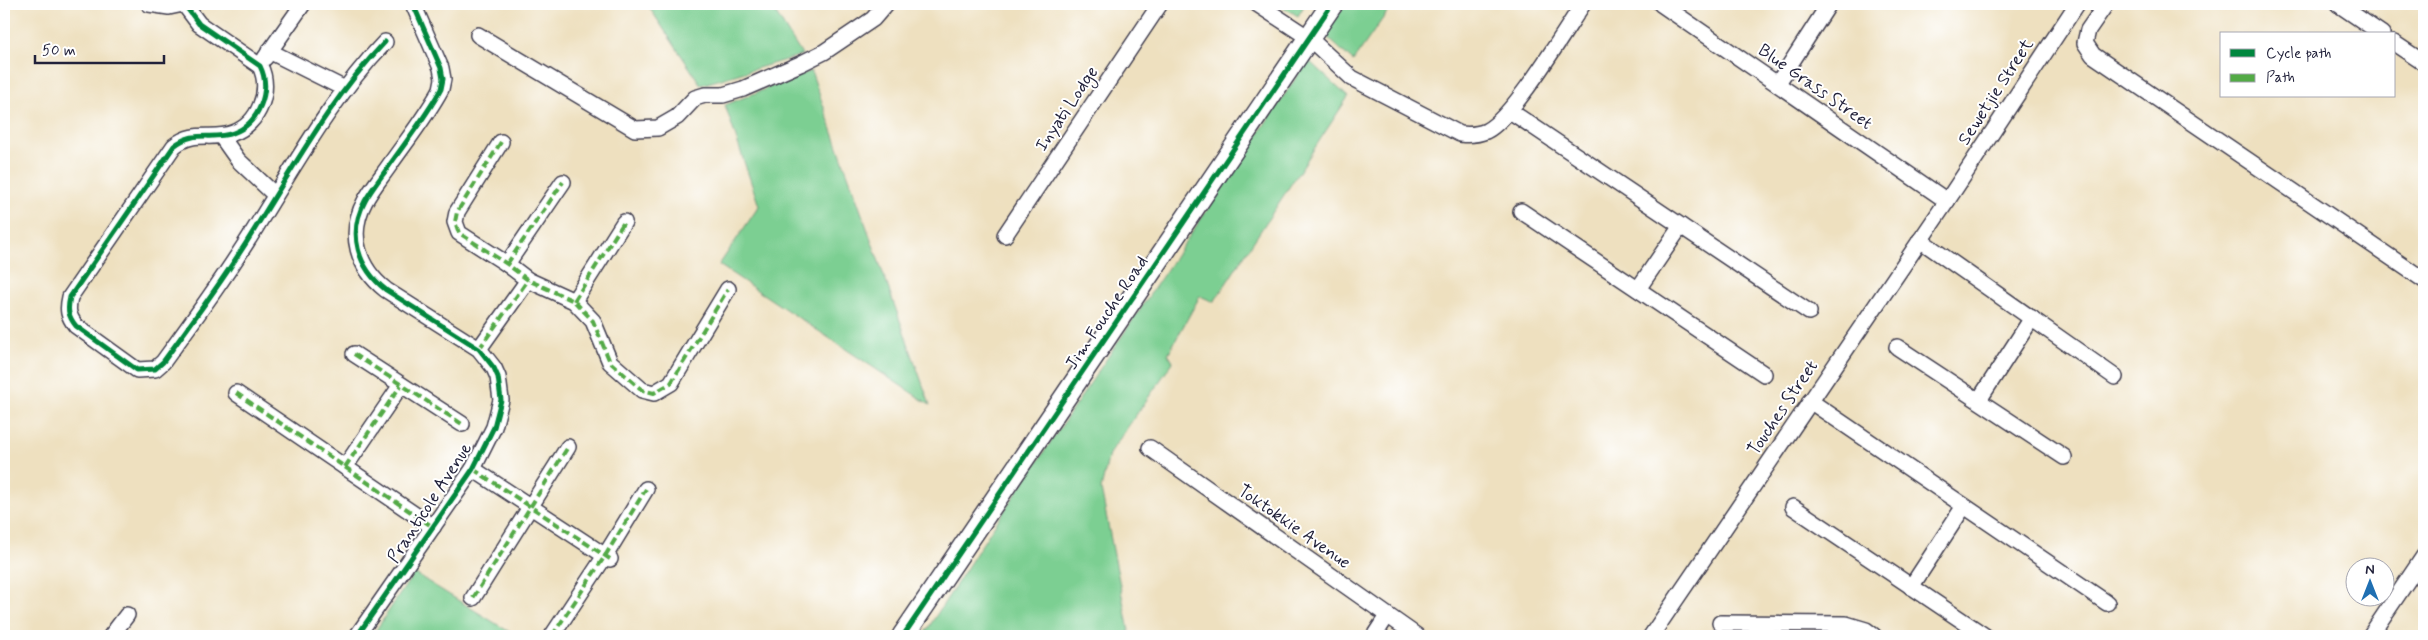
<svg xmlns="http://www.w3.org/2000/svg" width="2428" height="640" font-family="Mynerve,sans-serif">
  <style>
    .green { fill: #7ccf92; stroke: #4f7866 }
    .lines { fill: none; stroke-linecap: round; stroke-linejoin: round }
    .street-casing { stroke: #413e4f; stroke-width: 18 }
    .secondary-casing { stroke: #413e4f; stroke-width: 24 }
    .street { stroke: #fff; stroke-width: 15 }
    .secondary { stroke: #fff; stroke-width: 21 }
    .quiet { stroke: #53aa46; stroke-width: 4; stroke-dasharray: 8 4; stroke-linecap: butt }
    .cycleway-casing { stroke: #fff; stroke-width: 8 }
    .cycleway { stroke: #00873e; stroke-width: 5 }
    .labels { text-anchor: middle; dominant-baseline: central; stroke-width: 4; stroke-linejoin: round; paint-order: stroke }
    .street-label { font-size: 18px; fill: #22223b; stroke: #fff }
  </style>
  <rect width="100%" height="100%" fill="#fff"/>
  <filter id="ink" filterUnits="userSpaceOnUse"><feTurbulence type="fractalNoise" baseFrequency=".02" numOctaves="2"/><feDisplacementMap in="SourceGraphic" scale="10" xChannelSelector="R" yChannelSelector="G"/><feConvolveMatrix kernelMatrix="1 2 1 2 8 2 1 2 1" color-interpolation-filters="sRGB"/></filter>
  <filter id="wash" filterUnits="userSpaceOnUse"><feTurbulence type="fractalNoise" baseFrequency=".0096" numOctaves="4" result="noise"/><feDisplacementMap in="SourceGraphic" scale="20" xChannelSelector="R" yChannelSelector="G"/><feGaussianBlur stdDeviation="1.12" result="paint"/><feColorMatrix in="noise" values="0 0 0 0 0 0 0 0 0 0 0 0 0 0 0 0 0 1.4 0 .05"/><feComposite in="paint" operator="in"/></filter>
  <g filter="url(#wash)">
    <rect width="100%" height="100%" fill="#eee0bf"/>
    <g class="green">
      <polygon points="647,4 770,4 802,55 701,85"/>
      <polygon points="1278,4 1305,4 1298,16"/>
      <polygon points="1345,4 1393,4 1353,61 1324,34"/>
      <polygon points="1308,60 1348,97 1214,302 1200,296 1168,354 1173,362 1109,454 1101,489 1130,636 923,636 992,529"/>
      <polygon points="811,71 930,405 719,265 759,206 725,105"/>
      <polygon points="414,573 516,636 372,636"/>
    </g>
  </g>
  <g filter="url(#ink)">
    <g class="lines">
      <g class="street-casing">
        <g id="street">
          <polyline points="149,4 169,7 183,4"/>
          <path d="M184,4L199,24L260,66C272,90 259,124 233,133C211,141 195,129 174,146L70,297C67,310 68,316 76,326L137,370L155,369L163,362C195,318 228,273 256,227C296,163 333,96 385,42"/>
          <path d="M1257,4L1309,38L1352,78L1460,134C1469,135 1477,135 1486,131C1513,118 1564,32 1583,4"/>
          <polyline points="1661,4 1947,201"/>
          <polyline points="2106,4 2088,30 2085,43 2093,55 2424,280"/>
          <polyline points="2338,4 2382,34"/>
          <polyline points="478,35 635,129 658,128 677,117 695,98 705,95 723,95 743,89 800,64 824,52 873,19 886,4"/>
          <polyline points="2394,43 2424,63"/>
          <polyline points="269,51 345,89"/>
          <polyline points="265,58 303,4"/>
          <polyline points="1778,83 1829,4"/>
          <polyline points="1510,111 1809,312"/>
          <polyline points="221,136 238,160 275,195"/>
          <polyline points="501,142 457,212 455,222 459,233 507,264 528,280 574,301 593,321 610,362 642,390 654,393 671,383 728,289"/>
          <polyline points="1521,211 1764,374"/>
          <polyline points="1005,235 1160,4"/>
          <polyline points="1920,240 2115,377"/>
          <polyline points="507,264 563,182"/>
          <polyline points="1638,289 1681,226"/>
          <polyline points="574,301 624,222"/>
          <polyline points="1897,347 2064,457"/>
          <polyline points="479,349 528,280"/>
          <polyline points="354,354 462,424"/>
          <polyline points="236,393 433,527"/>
          <polyline points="1979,400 2032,318"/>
          <polyline points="1810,401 2107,603"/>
          <polyline points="1150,448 1417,636"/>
          <polyline points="345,467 401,385"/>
          <polyline points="473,469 610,559"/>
          <polyline points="1793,507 1985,636"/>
          <polyline points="1911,587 1964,506"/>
          <polyline points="473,598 568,447"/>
          <polyline points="1720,623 1846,624 1866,630 1874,636"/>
          <polyline points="111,636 127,615"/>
          <path d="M357,636L473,469L494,427L501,400L498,377L494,368L479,349L386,290C358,268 347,234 365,201C372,188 383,175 391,163C408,139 427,115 441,89L443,79L441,68L413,4"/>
          <polyline points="552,636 605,556 646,489"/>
          <polyline points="1374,636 1387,616"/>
          <polyline points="1651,636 1947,201 2077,4"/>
          <polyline points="2370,636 2424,556"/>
        </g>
      </g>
      <g class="secondary-casing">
        <polyline id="secondary" points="903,636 1332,4"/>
      </g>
      <use href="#street" class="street"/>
      <use href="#secondary" class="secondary"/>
      <g class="quiet">
        <polyline points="501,142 457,212 455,222 459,233 507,264 528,280 574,301 593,321 610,362 642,390 654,393 671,383 728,289"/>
        <polyline points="507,264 563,182"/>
        <polyline points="574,301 624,222"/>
        <polyline points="479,349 528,280"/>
        <polyline points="354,354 462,424"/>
        <polyline points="236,393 433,527"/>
        <polyline points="345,467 401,385"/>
        <polyline points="473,469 610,559"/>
        <polyline points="473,598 568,447"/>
        <polyline points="552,636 605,556 646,489"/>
      </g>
      <g class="cycleway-casing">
        <g id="cycleway">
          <path d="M184,4L199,24L260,66C272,90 259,124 233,133C211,141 195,129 174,146L70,297C67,310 68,316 76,326L137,370L155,369L163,362C195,318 228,273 256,227C296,163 333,96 385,42"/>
          <path d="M357,636L473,469L494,427L501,400L498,377L494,368L479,349L386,290C358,268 347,234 365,201C372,188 383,175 391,163C408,139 427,115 441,89L443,79L441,68L413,4"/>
          <polyline points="903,636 1332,4"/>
        </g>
      </g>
      <use href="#cycleway" class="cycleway"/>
    </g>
  </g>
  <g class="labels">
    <g class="street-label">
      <text transform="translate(1815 87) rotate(35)">Blue Grass Street</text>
      <text transform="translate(1996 92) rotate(-57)">Sewetjie Street</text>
      <text transform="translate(1067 109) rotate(-56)">Inyati Lodge</text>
      <text transform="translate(1107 313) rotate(-56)">Jim Fouche Road</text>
      <text transform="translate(1783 408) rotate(-56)">Touches Street</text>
      <text transform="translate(430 503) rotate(-57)">Pranticole Avenue</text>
      <text transform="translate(1294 527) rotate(35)">Toktokkie Avenue</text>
    </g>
  </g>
  <rect width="2428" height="640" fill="none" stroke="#fff" stroke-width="20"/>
  <rect x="2220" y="32" width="175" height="65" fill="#ffffff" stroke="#a7a7b1"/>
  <rect x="2230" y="49" width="25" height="8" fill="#00873e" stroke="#a7a7b1"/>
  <text x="2266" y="58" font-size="15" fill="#22223b">Cycle path</text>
  <rect x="2230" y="74" width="25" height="8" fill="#53aa46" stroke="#a7a7b1"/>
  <text x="2266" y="82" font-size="15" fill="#22223b">Path</text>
  <g transform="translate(2370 582)"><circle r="24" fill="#ffffff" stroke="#a7a7b1"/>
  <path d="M0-4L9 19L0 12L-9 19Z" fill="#1f6fb2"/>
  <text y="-8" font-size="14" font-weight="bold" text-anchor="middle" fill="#22223b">N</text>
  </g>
  <path d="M35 55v8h129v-8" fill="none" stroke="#22223b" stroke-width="2.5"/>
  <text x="42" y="55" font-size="15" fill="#22223b" stroke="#ffffff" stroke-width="4" paint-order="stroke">50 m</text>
</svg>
